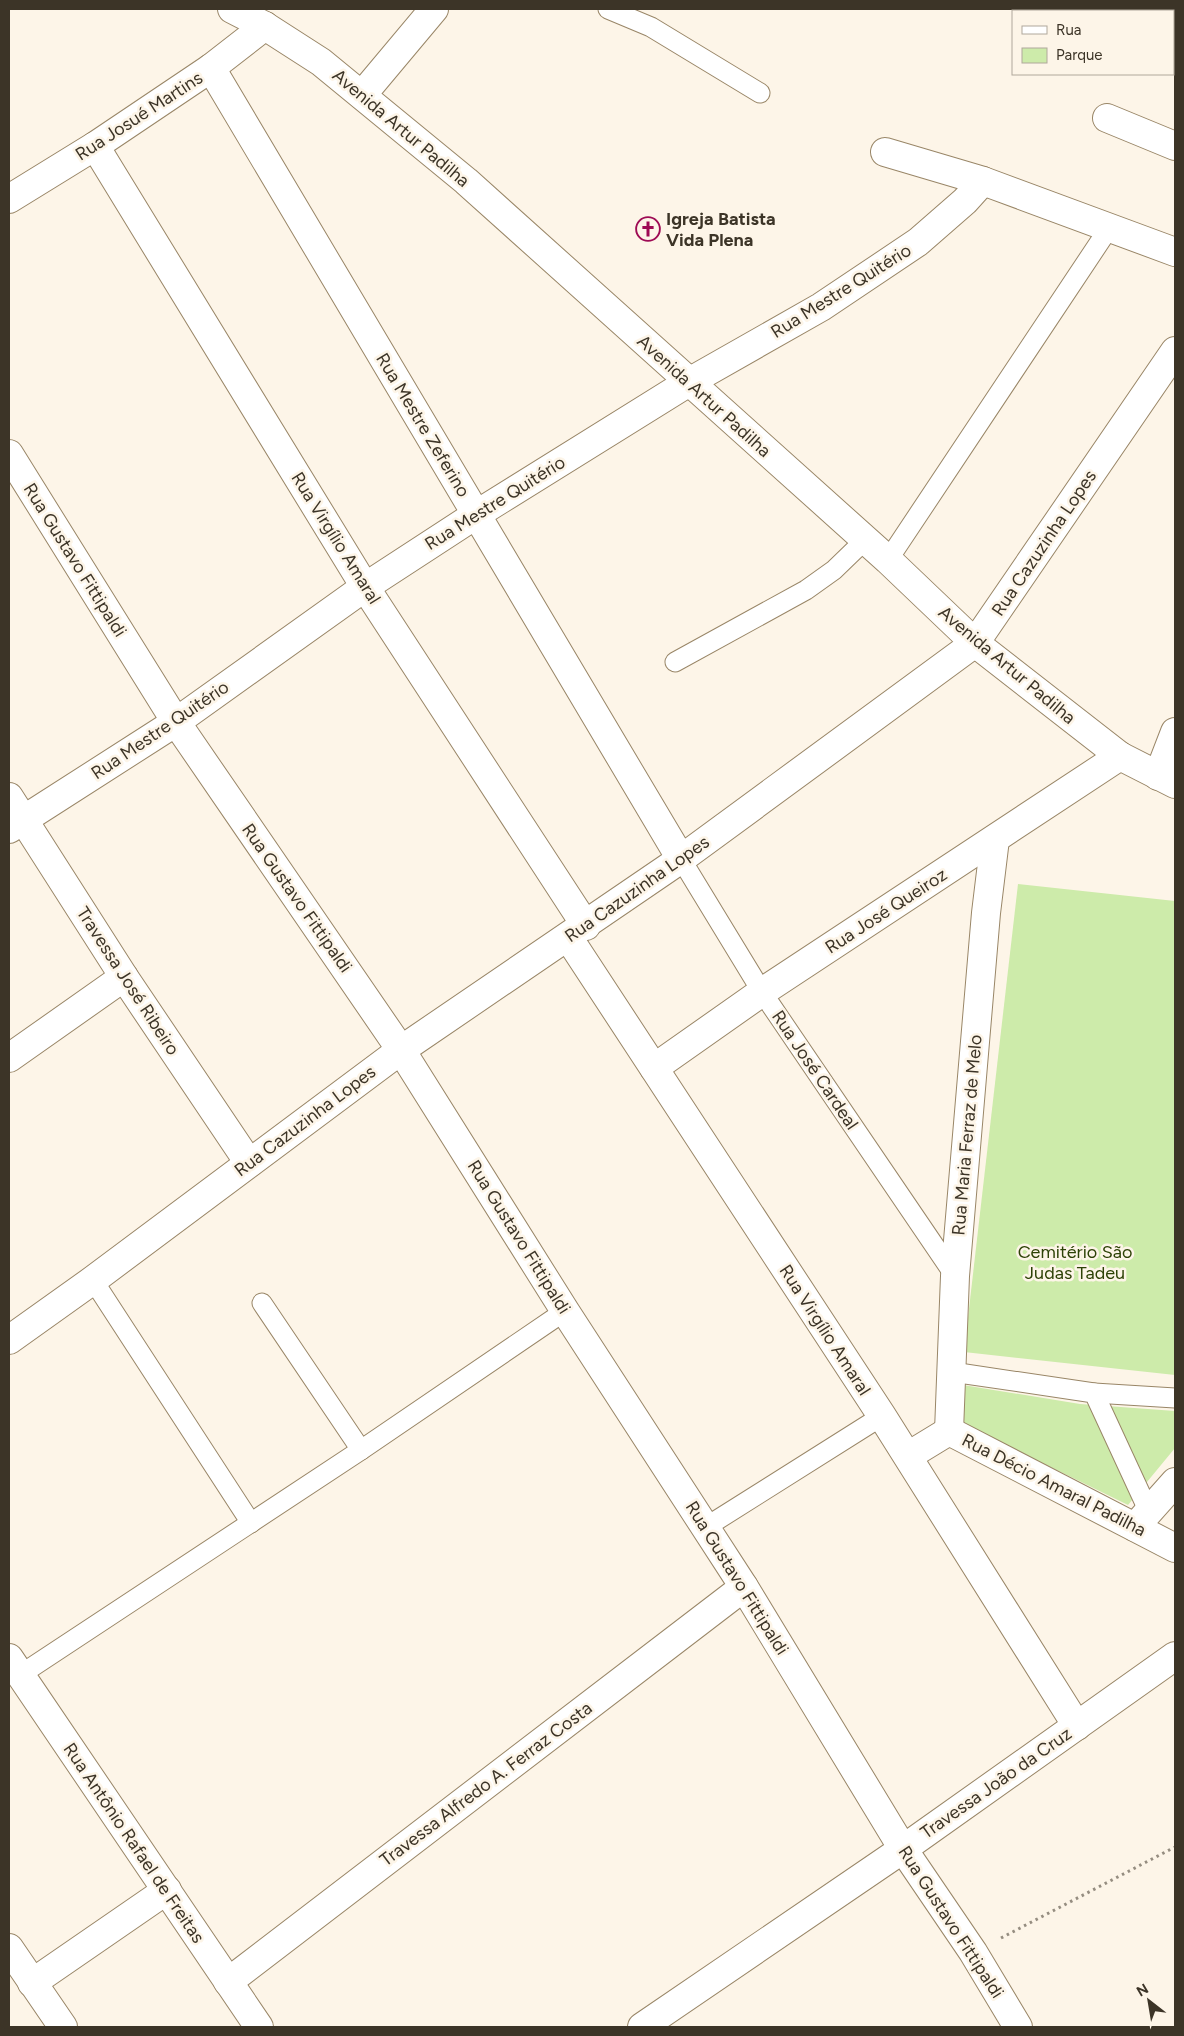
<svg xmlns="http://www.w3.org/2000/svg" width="1184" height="2036" font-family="Figtree,sans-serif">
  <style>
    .green { fill: #cdebaa }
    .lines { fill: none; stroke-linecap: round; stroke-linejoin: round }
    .service-casing { stroke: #998667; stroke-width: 21 }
    .minor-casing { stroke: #998667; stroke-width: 30 }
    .tertiary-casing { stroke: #998667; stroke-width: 30 }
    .primary-casing { stroke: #998667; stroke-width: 30 }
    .path { stroke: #958d80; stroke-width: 3; stroke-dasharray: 2.5 4; stroke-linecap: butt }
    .service { stroke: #fff; stroke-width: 19 }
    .minor { stroke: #fff; stroke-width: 28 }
    .tertiary { stroke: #fff; stroke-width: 28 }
    .primary { stroke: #fff; stroke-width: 28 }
    .labels { text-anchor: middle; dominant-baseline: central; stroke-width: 5; stroke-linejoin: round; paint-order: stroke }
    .street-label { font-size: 18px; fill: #3c3427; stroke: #fdf5e8 }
    .poi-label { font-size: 18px; font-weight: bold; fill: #3c3427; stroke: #fdf5e8; text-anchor: start }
    .park-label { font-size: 18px; fill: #2d4206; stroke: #fdf5e8 }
  </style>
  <rect width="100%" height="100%" fill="#fdf5e8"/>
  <g class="green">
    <polygon points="1018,884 1175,901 1175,1375 964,1352"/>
    <polygon points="963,1385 1080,1404 1175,1411 1175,1448 1128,1505 961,1423"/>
  </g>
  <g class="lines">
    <g class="service-casing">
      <g id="service">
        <polyline points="608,9 651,27 760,93"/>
        <polyline points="888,560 1109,228"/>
        <polyline points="675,662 806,590 834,570 865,540"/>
        <polyline points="681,859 762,992 955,1276"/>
        <polyline points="93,1280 251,1523"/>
        <polyline points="262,1303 361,1450"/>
        <polyline points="952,1372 1094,1393 1149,1512"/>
        <polyline points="1094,1393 1175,1398"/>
        <polyline points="706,1527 882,1416"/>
        <polyline points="20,1675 361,1450 565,1311"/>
      </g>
    </g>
    <g class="minor-casing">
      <g id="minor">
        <polyline points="211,68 681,859"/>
        <polyline points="362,95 434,9"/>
        <polyline points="1107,118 1175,146"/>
        <polyline points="95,146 365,587 586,926"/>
        <polyline points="885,152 983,181 1175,252"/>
        <polyline points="9,454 176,722 401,1050 565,1311 744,1587 903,1849 973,1952 1018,2027"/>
        <polyline points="1158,776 1175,732"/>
        <polyline points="9,797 124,977 249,1163"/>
        <polyline points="9,829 176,722 365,587 477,514 689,382 821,307 918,242 965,201 983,181"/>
        <polyline points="568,937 882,1416 1077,1726"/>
        <polyline points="9,1058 124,977"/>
        <polyline points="654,1068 762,992 1120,756"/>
        <polyline points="9,1340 93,1280 401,1050 681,859 975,643 1175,351"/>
        <polyline points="949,1431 955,1276 986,913 995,839"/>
        <polyline points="908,1456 949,1431 1175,1548"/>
        <polyline points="1135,1527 1175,1482"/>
        <polyline points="9,1948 63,2027"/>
        <polyline points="228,1982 744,1587"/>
        <polyline points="32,1983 167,1890"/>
        <polyline points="642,2027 903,1849 1175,1656"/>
      </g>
    </g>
    <g class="tertiary-casing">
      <g id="tertiary">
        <polyline points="9,199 95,146 211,68 265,26"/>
        <polyline points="9,1658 259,2027"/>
      </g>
    </g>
    <g class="primary-casing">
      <polyline id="primary" points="232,9 265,26 321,62 466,181 888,560 975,643 1120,756 1175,784"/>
    </g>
    <polyline class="path" points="1001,1938 1175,1847"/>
    <use href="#service" class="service"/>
    <use href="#minor" class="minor"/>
    <use href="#tertiary" class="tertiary"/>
    <use href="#primary" class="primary"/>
  </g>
  <defs>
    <g id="church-ring" transform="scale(1.25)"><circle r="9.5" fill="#fdf5e8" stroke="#9e0b54" stroke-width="1.5"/><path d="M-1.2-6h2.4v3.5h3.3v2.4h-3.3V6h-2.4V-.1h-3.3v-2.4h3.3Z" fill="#9e0b54"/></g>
  </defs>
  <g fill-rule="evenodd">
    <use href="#church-ring" x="648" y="229"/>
  </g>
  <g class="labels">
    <g class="street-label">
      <text transform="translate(139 116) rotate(-33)">Rua Josué Martins</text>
      <text transform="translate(401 128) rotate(40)">Avenida Artur Padilha</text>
      <text transform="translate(841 291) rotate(-32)">Rua Mestre Quitério</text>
      <text transform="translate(704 396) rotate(42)">Avenida Artur Padilha</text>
      <text transform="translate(423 425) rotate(59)">Rua Mestre Zeferino</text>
      <text transform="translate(495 503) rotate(-32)">Rua Mestre Quitério</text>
      <text transform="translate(336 538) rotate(58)">Rua Virgílio Amaral</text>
      <text transform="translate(1044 543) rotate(-56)">Rua Cazuzinha Lopes</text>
      <text transform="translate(75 560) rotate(58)">Rua Gustavo Fittipaldi</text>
      <text transform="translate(1007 665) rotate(40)">Avenida Artur Padilha</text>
      <text transform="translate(160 730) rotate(-34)">Rua Mestre Quitério</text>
      <text transform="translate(637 889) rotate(-35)">Rua Cazuzinha Lopes</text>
      <text transform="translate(297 898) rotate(55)">Rua Gustavo Fittipaldi</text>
      <text transform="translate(886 911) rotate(-33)">Rua José Queiroz</text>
      <text transform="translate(128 981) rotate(57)">Travessa José Ribeiro</text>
      <text transform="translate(815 1070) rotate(56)">Rua José Cardeal</text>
      <text transform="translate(305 1121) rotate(-37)">Rua Cazuzinha Lopes</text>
      <text transform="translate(967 1135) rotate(-85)">Rua Maria Ferraz de Melo</text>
      <text transform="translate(519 1237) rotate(58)">Rua Gustavo Fittipaldi</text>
      <text transform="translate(825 1330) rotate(57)">Rua Virgílio Amaral</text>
      <text transform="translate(1054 1485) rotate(27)">Rua Décio Amaral Padilha</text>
      <text transform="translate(737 1578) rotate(58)">Rua Gustavo Fittipaldi</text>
      <text transform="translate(996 1783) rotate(-35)">Travessa João da Cruz</text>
      <text transform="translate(486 1784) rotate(-37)">Travessa Alfredo A. Ferraz Costa</text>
      <text transform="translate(134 1843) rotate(56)">Rua Antônio Rafael de Freitas</text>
      <text transform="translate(951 1922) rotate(57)">Rua Gustavo Fittipaldi</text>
    </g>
    <g class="poi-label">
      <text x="666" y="219">Igreja Batista<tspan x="666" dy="21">Vida Plena</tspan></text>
    </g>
    <g class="park-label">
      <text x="1075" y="1252">Cemitério São<tspan x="1075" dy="21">Judas Tadeu</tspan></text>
    </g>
  </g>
  <rect width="1184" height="2036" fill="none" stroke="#3c3427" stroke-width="20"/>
  <rect x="1012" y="10" width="162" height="65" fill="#fdf5e8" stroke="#b0a89b"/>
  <rect x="1022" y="26" width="25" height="8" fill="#ffffff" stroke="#b0a89b"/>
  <text x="1056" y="35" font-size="15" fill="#3c3427">Rua</text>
  <rect x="1022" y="48" width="25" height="15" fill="#cdebaa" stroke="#b0a89b"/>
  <text x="1056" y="60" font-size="15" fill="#3c3427">Parque</text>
  <g transform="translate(1149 2001) rotate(329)" stroke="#fdf5e8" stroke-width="4" paint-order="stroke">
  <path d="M0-4L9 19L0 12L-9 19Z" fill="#3c3427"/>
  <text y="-8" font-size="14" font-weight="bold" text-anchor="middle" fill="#3c3427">N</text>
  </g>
</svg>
